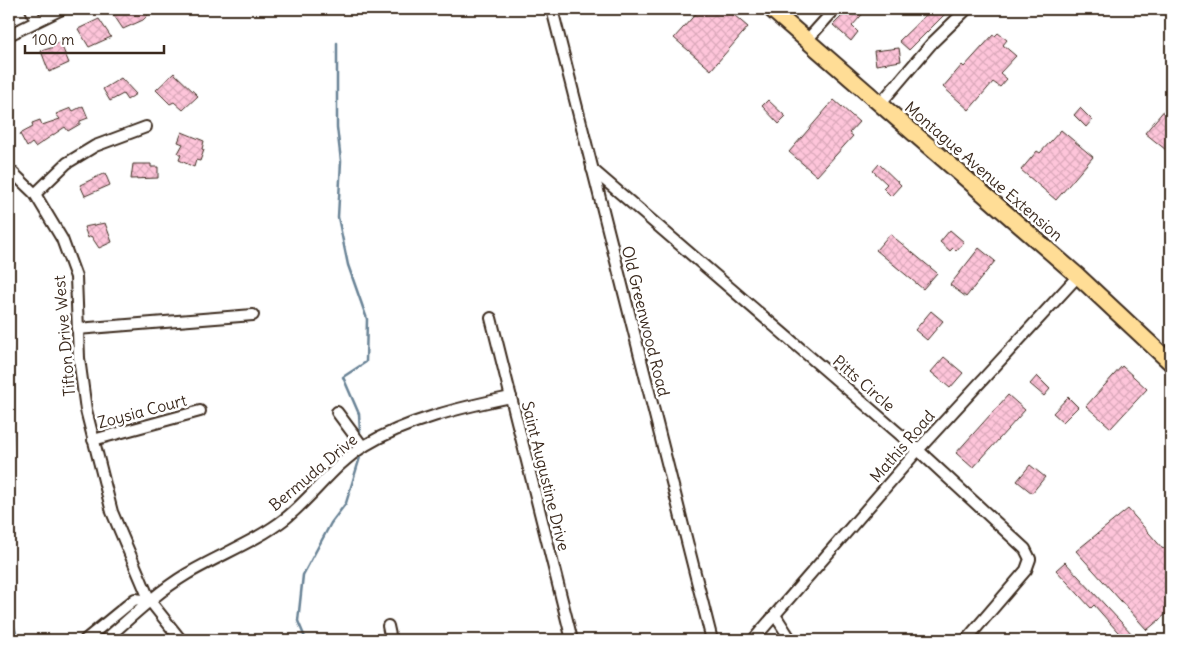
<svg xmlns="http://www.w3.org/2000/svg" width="1180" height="649" font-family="Delius,sans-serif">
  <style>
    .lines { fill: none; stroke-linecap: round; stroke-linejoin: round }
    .stream { stroke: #698396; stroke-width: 2.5 }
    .building { fill: url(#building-cross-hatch); stroke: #3b2a1e }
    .minor-casing { stroke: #3b2a1e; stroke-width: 14 }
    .highway-casing { stroke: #3b2a1e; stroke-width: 19 }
    .minor { stroke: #fff; stroke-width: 10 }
    .highway { stroke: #ffdd96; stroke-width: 15 }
    .labels { text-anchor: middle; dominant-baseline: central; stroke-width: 5; stroke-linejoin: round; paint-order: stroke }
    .street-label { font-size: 16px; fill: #3b2a1e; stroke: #fff }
  </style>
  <defs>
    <pattern id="building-cross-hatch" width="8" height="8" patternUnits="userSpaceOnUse" patternTransform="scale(1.25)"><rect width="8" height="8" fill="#fec5da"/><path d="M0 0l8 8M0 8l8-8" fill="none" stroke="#dba9bb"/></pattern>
  </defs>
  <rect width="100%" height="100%" fill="#fff"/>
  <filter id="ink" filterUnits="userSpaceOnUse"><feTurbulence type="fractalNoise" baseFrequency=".02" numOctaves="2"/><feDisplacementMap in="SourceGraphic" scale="10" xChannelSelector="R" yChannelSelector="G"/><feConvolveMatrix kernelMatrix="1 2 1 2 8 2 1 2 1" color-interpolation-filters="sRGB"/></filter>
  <g filter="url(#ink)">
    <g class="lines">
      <g class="stream">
        <polyline points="337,43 337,127 341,161 338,217 348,265 367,319 366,362 343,377 359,414 360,432"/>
        <path d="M9,335C16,379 14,420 9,464"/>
        <polyline points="9,611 18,640"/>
        <polyline points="306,640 298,621 303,575 331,523 346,503 361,454"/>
      </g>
    </g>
    <g class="building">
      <polygon points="129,9 154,9 143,20 123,29 113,14"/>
      <polygon points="700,9 727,9 748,27 711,70 674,38"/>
      <polygon points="849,9 867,9 852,26 858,32 851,41 833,25"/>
      <polygon points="932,9 950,9 909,50 899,41"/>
      <polygon points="99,19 111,37 89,47 78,29"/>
      <polygon points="998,33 1007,40 1003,45 1016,56 1000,73 1007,79 1000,87 993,82 969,110 943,87 962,65 964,67 993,35 995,36"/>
      <polygon points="60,42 69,63 49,72 41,51 54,47 52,44"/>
      <polygon points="899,48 901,61 876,65 874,51"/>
      <polygon points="174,73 198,96 183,110 174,102 170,104 156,90"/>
      <polygon points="121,78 136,94 127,100 123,94 110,101 103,89"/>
      <polygon points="768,100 786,117 779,124 762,106"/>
      <polygon points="834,100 859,122 849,133 853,136 817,176 789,152"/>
      <polygon points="1171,102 1171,154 1145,133"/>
      <polygon points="83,106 88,118 80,121 80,124 68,131 65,127 35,147 32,143 27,147 20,134 33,127 32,123 40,120 42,125 60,119 56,114 71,108 73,111"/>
      <polygon points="1080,108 1092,120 1086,127 1074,115"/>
      <polygon points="1061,130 1093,157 1056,200 1021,170 1037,151 1040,153"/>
      <polygon points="182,132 204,141 202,149 204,150 200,161 196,160 194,167 179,160 181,155 178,153 183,144 178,142"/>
      <polygon points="133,164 151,164 151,167 158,167 158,178 131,179"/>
      <polygon points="879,164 901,185 891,196 883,188 887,184 873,171"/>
      <polygon points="105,173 110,185 85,196 80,185"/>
      <polygon points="105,223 112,242 99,248 91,236 88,238 84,227"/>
      <polygon points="950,230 964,242 956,251 953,248 950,251 940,242"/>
      <polygon points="890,234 937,273 923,289 876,250"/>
      <polygon points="979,248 995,261 966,297 950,285"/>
      <polygon points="931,311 943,321 927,340 915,330"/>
      <polygon points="944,357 963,373 950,388 931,372"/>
      <polygon points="1122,366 1147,389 1111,428 1086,406"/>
      <polygon points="1037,376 1050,389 1044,396 1030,384"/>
      <polygon points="1008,395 1025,410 973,468 956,453"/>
      <polygon points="1068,397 1078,407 1063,422 1053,413"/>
      <polygon points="1030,465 1045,477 1032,493 1017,481"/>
      <polygon points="1128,509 1163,549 1167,545 1171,551 1171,610 1147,630 1076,551"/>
      <polygon points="1065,562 1133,635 1128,640 1125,640 1094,605 1091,608 1056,570"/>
    </g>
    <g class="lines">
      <g class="minor-casing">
        <g id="minor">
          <polyline points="31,9 36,21"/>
          <polyline points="552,9 712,640"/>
          <polyline points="9,35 62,9"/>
          <polyline points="807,40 835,9"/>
          <polyline points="880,104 932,43 967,9"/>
          <polyline points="9,169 35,194 62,239 76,277 79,358 86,410 112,512 150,601 181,640"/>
          <polyline points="592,169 918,450 1025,549 1030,559 1026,570 966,640"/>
          <polyline points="35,194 67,163 95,146 146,127"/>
          <polyline points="491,318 572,640"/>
          <polyline points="77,329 253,315"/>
          <polyline points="337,412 363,447"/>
          <polyline points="93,440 200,411"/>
          <polyline points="775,615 791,640"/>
          <polyline points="388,626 391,640"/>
          <polyline points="85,640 135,599 150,601"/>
          <path d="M105,640C131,617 157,592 187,574C219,555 257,541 286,518C313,496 334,465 364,446C407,420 462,407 511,397"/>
          <polyline points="753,640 918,450 1078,276"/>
        </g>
      </g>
      <g class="highway-casing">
        <polyline id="highway" points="771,9 1078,276 1171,363"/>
      </g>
      <use href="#minor" class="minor"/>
      <use href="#highway" class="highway"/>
    </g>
  </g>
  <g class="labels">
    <g class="street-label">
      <text transform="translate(984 171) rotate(41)">Montague Avenue Extension</text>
      <text transform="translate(646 321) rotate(76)">Old Greenwood Road</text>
      <text transform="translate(64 336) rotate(-95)">Tifton Drive West</text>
      <text transform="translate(864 383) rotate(41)">Pitts Circle</text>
      <text transform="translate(142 411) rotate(-15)">Zoysia Court</text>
      <text transform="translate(902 446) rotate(-49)">Mathis Road</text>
      <text transform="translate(313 472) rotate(-40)">Bermuda Drive</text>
      <text transform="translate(546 476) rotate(76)">Saint Augustine Drive</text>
    </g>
  </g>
  <rect width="1180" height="649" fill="none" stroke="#fff" stroke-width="30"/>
  <rect x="15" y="15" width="1150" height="619" fill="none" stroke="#3b2a1e" stroke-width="2" filter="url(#ink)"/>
  <path d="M25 45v8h139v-8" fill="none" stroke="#3b2a1e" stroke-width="2.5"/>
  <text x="32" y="45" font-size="15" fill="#3b2a1e" stroke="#ffffff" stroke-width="4" paint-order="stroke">100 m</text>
</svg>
